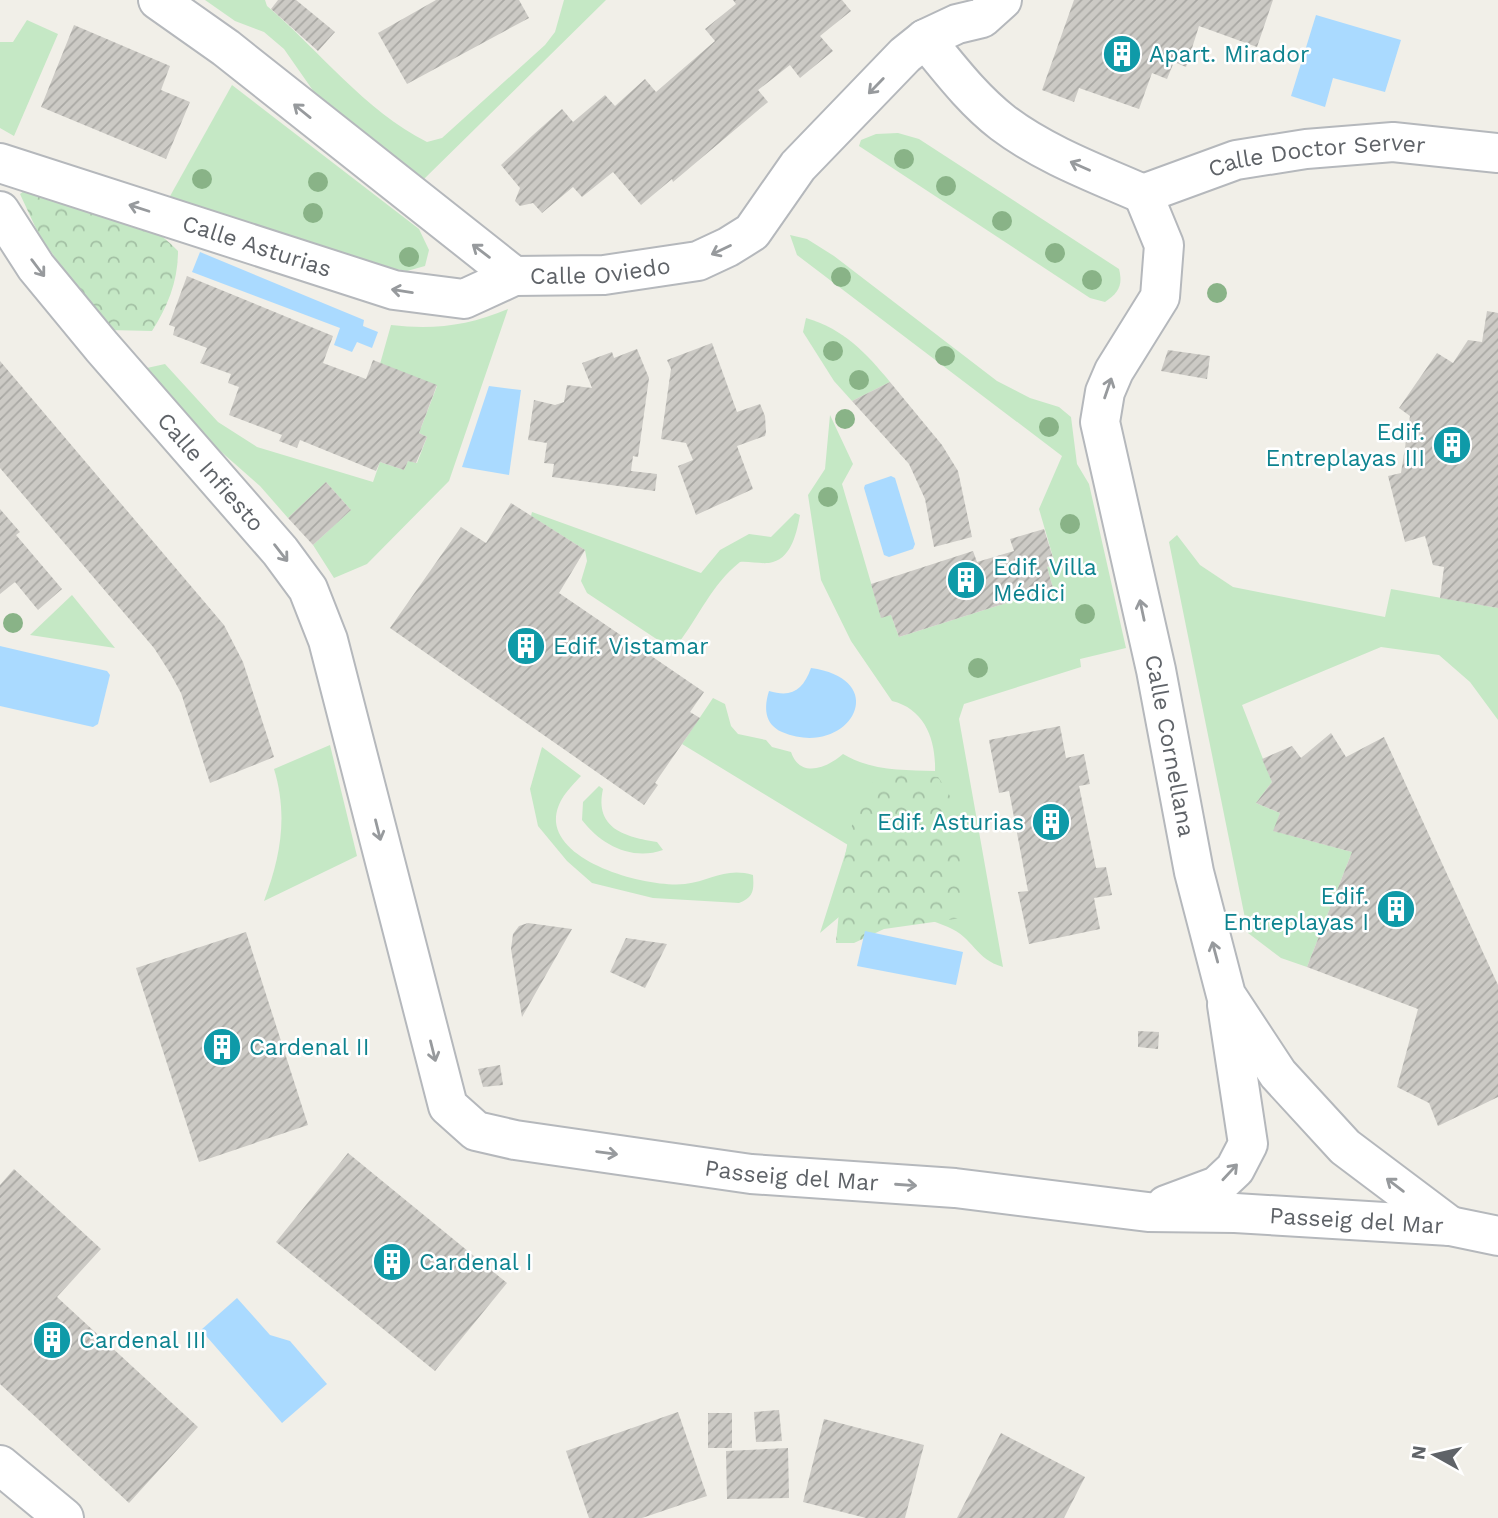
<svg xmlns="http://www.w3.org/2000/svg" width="1498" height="1518" font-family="'Work Sans',sans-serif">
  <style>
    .green { fill: #c5e8c5 }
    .forest { fill: url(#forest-crowns) }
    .water { fill: #aadaff }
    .building { fill: url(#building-hatch) }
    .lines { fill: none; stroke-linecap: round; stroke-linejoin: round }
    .street-casing { stroke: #b5b8bc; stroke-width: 42 }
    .street { stroke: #fff; stroke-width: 38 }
    .tree { fill: #89b387 }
    .oneway { stroke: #979a9d }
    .labels { text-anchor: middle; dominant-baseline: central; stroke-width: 5; stroke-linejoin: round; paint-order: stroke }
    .culture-label { font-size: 23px; fill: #0d838f; stroke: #fff; text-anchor: start }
    .street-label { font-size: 23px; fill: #5f6368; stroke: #fff }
  </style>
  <defs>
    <pattern id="forest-crowns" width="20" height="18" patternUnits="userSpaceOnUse" patternTransform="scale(1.75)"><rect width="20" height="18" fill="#c5e8c5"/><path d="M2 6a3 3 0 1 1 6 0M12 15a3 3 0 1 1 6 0" fill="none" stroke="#a3c0a4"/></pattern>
    <pattern id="building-hatch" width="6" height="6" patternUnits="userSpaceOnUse" patternTransform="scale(1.75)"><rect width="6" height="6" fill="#cccac5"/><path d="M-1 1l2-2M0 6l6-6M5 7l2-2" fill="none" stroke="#a9a8a4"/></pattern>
  </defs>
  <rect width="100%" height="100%" fill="#f1efe8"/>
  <g class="green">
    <path d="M205,0H265L267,6C320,51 365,111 427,142L442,138L545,45L555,32L564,0H606L424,179L346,124L314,92L284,49L264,32L235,21Z"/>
    <polygon points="27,20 58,34 14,136 0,128 0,42 13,42"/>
    <polygon points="232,85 419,229 429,250 425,266 407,271 355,262 169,198"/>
    <path d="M898,133L919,139L1119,269C1123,285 1119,293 1105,302L1090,298L859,146L861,140L876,134Z"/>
    <path d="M790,235L807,239L834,256L997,381L1030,398L1059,407L1071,417L1077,464L1089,484L1126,648L1080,659L1081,667L964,704L959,719L1003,967C975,959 974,938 948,927C920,915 888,909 859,900L820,933L848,845L682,744L713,698L725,704L731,726L738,734L766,740L772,747L791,752C800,779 827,768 843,754C871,771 903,770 935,771C936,740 925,709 892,701L851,641L821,580L808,495L825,469L830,415L853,464L842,484L881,617L891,615L899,637L1053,588L1047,567L1055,564L1039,509L1062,456L797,255Z"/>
    <path d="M508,309L449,481L367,564L334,578L313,545L351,510L326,482L288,518L260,486L201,434L147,368L165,364L218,422L257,447L373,482L380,462L404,470L408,461L417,463L427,437L419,433L437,386L380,364L391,325C433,330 468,326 508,309Z"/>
    <path d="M806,318C844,329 866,353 890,382L852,401L834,381L803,332Z"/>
    <path d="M532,512L701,573L720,550L749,534L771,537L795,513L800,515C797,531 792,557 773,562C764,565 750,561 740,562C711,585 699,617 677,645L667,646L587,593L581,581L587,561L585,550L531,516Z"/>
    <polygon points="1177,535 1200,565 1233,587 1385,617 1391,589 1498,608 1498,720 1470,682 1439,655 1381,647 1242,705 1272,782 1256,803 1280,813 1274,831 1352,852 1307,967 1281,958 1248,933 1169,542"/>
    <polygon points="72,595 115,648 30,635"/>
    <path d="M330,745L357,856L264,901C281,856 288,815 274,769Z"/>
    <path d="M542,747L581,776C569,789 555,802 556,822C560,865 650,888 685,884C711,881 725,867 753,875C754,890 754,897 739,903L653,898L592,883L567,861L538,826L530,789Z"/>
    <path d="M599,786L603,789C594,829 626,837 657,842L663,850C632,861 601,845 582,820L583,802Z"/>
  </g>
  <g class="forest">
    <path d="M32,185C82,201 142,212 178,251C178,281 168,306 152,331L109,330L90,313L70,278L39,235L20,194Z"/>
    <path d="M905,774L938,777C972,824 966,864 962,918L884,929L854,943H836C843,889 840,817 879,775Z"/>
  </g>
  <g class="water">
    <polygon points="1316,15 1401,40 1385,92 1333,78 1325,107 1291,96"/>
    <polygon points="200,252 364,320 363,326 378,332 372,348 357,342 352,352 334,345 340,328 192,272"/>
    <polygon points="489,386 521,390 509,475 462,467"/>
    <polygon points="891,476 895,478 915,544 913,549 889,557 884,555 864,488 865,485"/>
    <polygon points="0,646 107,671 110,675 98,724 93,727 0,706"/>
    <path d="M811,668C895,680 848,760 782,732C764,724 764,707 769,691C792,698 803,690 811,668Z"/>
    <polygon points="865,931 963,952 956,985 857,966"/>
    <polygon points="237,1298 270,1335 290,1341 327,1384 282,1423 201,1330"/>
  </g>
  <g class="building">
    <polygon points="278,0 296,0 335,32 318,51 271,9"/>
    <polygon points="436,0 519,0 529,18 407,84 378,33"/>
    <polygon points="733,0 842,0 851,11 820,36 833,51 800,78 790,65 758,90 768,102 673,182 672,179 641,205 613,172 582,197 573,187 542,213 533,203 520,206 515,201 520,188 501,165 533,135 562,109 573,122 605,95 615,106 645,79 656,92 715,41 705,29 736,4"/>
    <polygon points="1074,0 1273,0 1257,47 1199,26 1186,67 1174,62 1167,79 1152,73 1139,109 1079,88 1074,102 1042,90"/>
    <polygon points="74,25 170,66 161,90 190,102 166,159 41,107"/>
    <polygon points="187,276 333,336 323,363 366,379 373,360 437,385 419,433 427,437 416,463 408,461 404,470 380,462 376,471 300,440 297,448 279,441 282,435 229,415 239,387 228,383 231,374 200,363 207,348 173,335 175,327 169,325"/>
    <polygon points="1487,311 1498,313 1498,608 1440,598 1444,567 1433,565 1425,536 1405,542 1388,476 1401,473 1410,416 1399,408 1437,353 1453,363 1468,340 1482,342"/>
    <polygon points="712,343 737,412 760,404 765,416 766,432 765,436 737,446 753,489 696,515 678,466 693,460 686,443 661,439 671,369 667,360"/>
    <polygon points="637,349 649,378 638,457 633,456 631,471 657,474 655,491 552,477 554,464 544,463 547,443 528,440 534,400 555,405 564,402 567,385 592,388 582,363 612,352 614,358"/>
    <polygon points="1168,350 1210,356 1207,379 1161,371"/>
    <polygon points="0,361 224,625 243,662 274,757 210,783 181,693 170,673 154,648 0,468"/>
    <polygon points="890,382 942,445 958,471 972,537 934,547 925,499 909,464 852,401"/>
    <polygon points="326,482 351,510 313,545 288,518"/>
    <polygon points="511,503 585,550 559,593 704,692 690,712 700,718 655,783 658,785 644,805 390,628 461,527 486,543"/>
    <polygon points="0,509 20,532 16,535 62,589 38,610 15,582 0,594"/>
    <polygon points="1044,529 1055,564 1047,567 1053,588 899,637 891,615 881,618 871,584 973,551 977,562 1014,551 1010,539"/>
    <polygon points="1060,726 1066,758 1084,754 1090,784 1079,786 1096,868 1106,867 1112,895 1094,898 1100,929 1029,944 1018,892 1028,891 1009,791 999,793 989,740"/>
    <polygon points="1331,733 1346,757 1384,737 1498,985 1498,1097 1438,1126 1429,1103 1397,1087 1418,1009 1307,967 1352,852 1273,831 1280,813 1256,803 1272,782 1262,759 1292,746 1301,758"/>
    <polygon points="528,923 572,929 522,1017 511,949 513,934 519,926"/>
    <polygon points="246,932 308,1125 199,1162 136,968"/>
    <polygon points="626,938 667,944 645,988 610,972"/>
    <polygon points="1138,1031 1159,1032 1158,1049 1138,1047"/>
    <polygon points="500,1065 503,1085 483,1087 478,1069"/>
    <polygon points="348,1153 507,1283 435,1371 276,1242"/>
    <polygon points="14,1169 101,1249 57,1297 198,1427 129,1503 0,1384 0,1185"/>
    <polygon points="779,1410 782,1441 756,1442 754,1412"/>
    <polygon points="678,1412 707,1496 642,1518 589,1518 566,1451"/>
    <rect x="708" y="1413" width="24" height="35"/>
    <polygon points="824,1419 924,1445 905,1518 866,1518 803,1502"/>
    <polygon points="1001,1433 1085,1477 1064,1518 957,1518"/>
    <polygon points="788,1448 789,1498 727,1499 726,1451"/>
  </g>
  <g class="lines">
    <g class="street-casing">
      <g id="street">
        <path id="s1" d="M158,0L226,48L514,276L604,275L698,261L728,247L752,232L798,166L905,55L925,39L957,24L982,18L1002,0"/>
        <path d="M925,39C949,68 972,99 1003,123C1044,154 1095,173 1143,194"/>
        <path id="s2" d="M0,163L394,290L464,299L514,276"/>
        <path id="s3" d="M1143,194L1164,245L1160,297L1114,371L1105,392L1100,422L1156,670L1194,872L1226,995L1278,1074L1345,1147L1450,1226"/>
        <path id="s4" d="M1143,194L1236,160L1306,149L1393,142L1498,153"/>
        <path id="s5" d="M0,211L36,267L102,347L280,551L308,589L328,640L448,1106L476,1131L515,1140L751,1174L955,1188L1148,1212L1235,1213L1450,1226L1498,1236"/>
        <polyline points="1166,1205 1217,1186 1235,1169 1248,1144 1227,1005"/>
        <polyline points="0,1465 64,1518"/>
      </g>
    </g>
    <use href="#street" class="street"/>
  </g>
  <g class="tree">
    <circle cx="904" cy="159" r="10"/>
    <circle cx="202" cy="179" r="10"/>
    <circle cx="318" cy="182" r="10"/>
    <circle cx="946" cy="186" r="10"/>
    <circle cx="313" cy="213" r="10"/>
    <circle cx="1002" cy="221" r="10"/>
    <circle cx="1055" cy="253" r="10"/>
    <circle cx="409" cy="257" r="10"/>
    <circle cx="841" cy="277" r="10"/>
    <circle cx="1092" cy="280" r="10"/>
    <circle cx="1217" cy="293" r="10"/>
    <circle cx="833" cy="351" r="10"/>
    <circle cx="945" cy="356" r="10"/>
    <circle cx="859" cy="380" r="10"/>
    <circle cx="845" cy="419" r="10"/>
    <circle cx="1049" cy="427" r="10"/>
    <circle cx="828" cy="497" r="10"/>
    <circle cx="1070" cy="524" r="10"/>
    <circle cx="1085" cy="614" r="10"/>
    <circle cx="13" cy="623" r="10"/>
    <circle cx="978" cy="668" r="10"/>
  </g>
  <defs><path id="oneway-shaft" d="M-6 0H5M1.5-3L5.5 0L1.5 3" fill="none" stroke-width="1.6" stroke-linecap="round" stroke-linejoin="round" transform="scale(1.75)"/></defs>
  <g class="oneway">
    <use href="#oneway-shaft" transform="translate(876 86) rotate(134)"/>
    <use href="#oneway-shaft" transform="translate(302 111) rotate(-141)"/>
    <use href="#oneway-shaft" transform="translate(1080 166) rotate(-156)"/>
    <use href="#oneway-shaft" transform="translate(139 208) rotate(-162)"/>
    <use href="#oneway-shaft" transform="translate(721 250) rotate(154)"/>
    <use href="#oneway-shaft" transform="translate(481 251) rotate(-143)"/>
    <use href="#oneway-shaft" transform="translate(38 268) rotate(53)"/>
    <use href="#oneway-shaft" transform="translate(402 291) rotate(-171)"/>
    <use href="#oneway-shaft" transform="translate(1108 388) rotate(-71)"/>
    <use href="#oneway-shaft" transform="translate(281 553) rotate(52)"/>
    <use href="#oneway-shaft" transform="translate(1142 610) rotate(-102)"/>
    <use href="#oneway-shaft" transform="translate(378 830) rotate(76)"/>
    <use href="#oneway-shaft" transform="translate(1215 952) rotate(-105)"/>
    <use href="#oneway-shaft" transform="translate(433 1051) rotate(76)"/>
    <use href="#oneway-shaft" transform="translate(607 1153) rotate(8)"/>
    <use href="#oneway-shaft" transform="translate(1230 1172) rotate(-47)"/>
    <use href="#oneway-shaft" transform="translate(906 1185) rotate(4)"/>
    <use href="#oneway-shaft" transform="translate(1395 1185) rotate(-143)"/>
  </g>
  <defs>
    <g id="building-disc" transform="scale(2.0125)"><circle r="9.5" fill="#0f9aa8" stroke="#fff"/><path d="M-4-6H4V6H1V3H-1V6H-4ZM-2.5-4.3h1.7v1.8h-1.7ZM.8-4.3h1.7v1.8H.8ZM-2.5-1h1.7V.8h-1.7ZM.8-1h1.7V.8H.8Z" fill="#fff"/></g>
  </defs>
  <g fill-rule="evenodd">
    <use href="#building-disc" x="1122" y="54"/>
    <use href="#building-disc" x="1452" y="445"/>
    <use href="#building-disc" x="966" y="580"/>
    <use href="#building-disc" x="526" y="646"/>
    <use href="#building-disc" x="1051" y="822"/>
    <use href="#building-disc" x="1396" y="909"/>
    <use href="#building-disc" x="222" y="1047"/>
    <use href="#building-disc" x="392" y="1262"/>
    <use href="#building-disc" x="52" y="1340"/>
  </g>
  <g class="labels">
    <g class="culture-label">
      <text x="1149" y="54">Apart. Mirador</text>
      <text x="1425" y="432" text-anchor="end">Edif.<tspan x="1425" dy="26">Entreplayas III</tspan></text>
      <text x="993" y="567">Edif. Villa<tspan x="993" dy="26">Médici</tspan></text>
      <text x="553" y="646">Edif. Vistamar</text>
      <text x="1024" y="822" text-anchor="end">Edif. Asturias</text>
      <text x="1369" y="896" text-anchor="end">Edif.<tspan x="1369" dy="26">Entreplayas I</tspan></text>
      <text x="249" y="1047">Cardenal II</text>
      <text x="419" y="1262">Cardenal I</text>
      <text x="79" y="1340">Cardenal III</text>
    </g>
    <g class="street-label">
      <text stroke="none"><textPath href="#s4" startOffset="180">Calle Doctor Server</textPath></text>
      <text stroke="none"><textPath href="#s2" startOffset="270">Calle Asturias</textPath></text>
      <text stroke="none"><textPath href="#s1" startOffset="537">Calle Oviedo</textPath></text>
      <text stroke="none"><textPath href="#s5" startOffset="336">Calle Infiesto</textPath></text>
      <text stroke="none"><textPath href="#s3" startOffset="579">Calle Cornellana</textPath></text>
      <text stroke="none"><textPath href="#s5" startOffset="1381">Passeig del Mar</textPath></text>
      <text stroke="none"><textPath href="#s5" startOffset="1948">Passeig del Mar</textPath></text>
    </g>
  </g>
  <g transform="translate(1435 1455) rotate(278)" stroke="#ffffff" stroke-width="5" paint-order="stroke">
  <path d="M0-5L12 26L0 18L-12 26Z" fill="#5f6368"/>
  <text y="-10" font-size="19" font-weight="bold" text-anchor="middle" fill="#5f6368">N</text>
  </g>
</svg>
